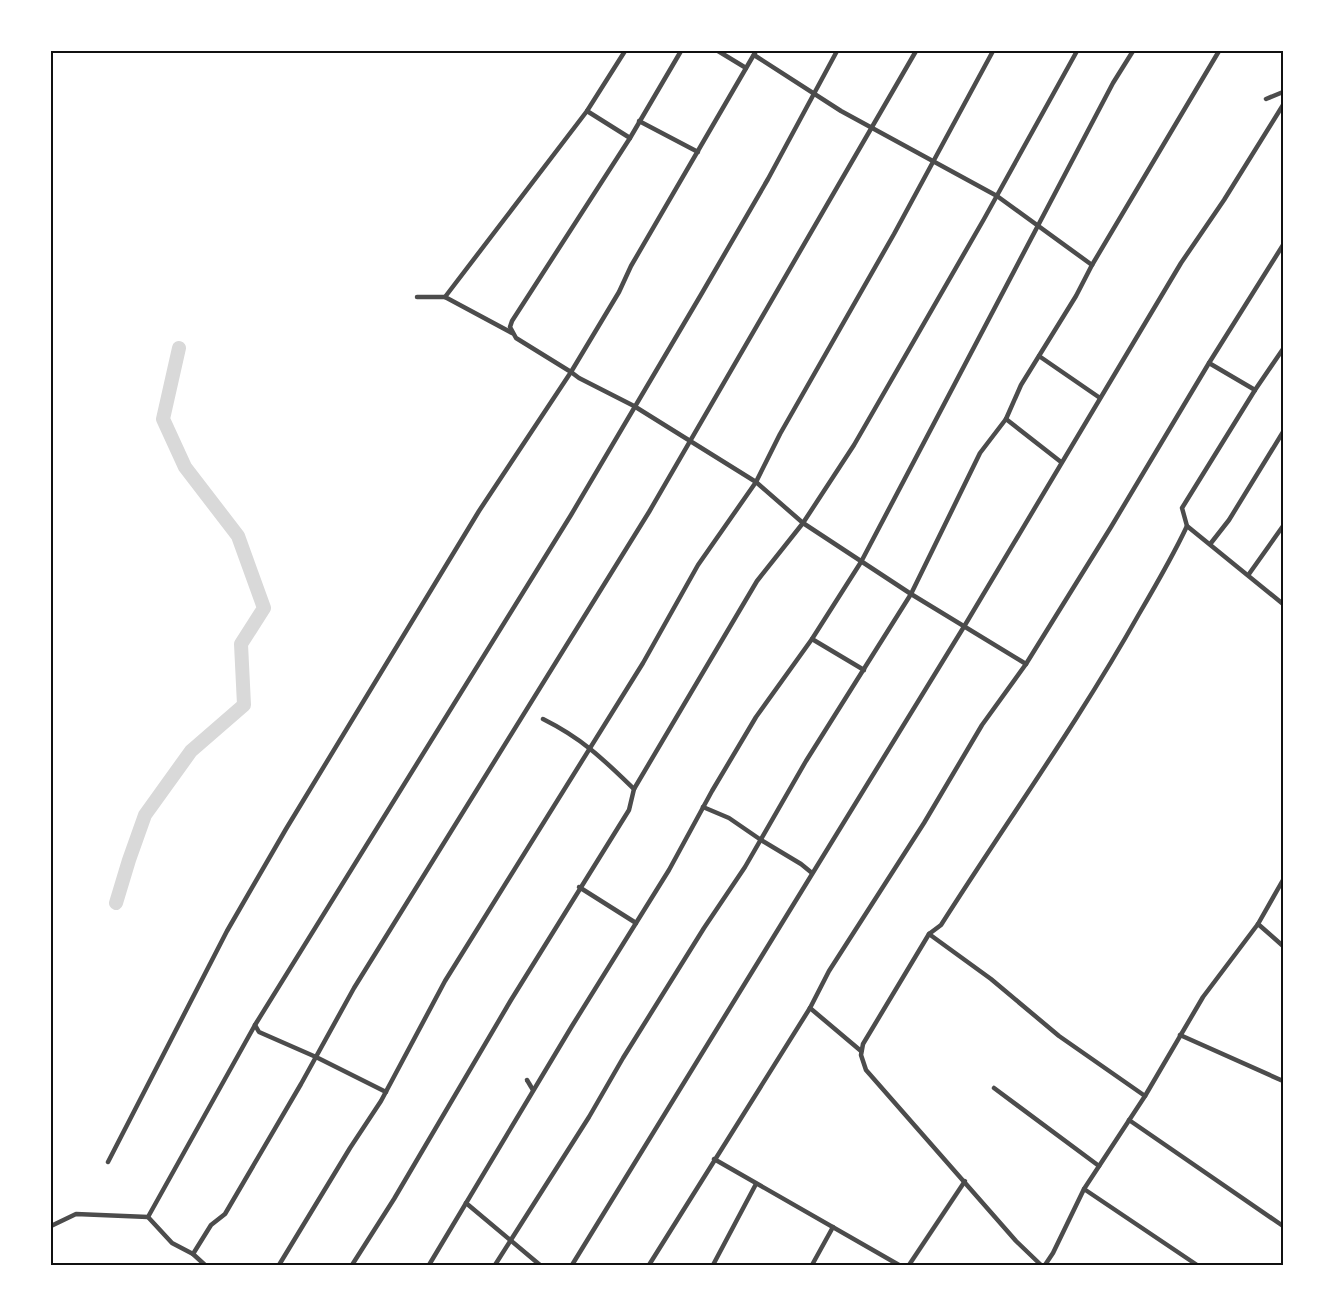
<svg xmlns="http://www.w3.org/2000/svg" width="1334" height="1316" font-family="Inter,sans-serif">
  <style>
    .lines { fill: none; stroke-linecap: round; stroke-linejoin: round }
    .river { stroke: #d9d9d9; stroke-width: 14 }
    .minor { stroke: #4c4c4c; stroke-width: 4.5 }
    .neatline { fill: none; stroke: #111; stroke-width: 2 }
  </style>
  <rect width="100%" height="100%" fill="#fff"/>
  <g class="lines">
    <polyline class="river" points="116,903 129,860 145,815 191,751 244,705 241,644 264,608 238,536 185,467 163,419 179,348"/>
    <g class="minor">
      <polyline points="625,51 587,111 630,138"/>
      <polyline points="718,51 746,68"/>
      <polyline points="756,51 631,266 619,292 571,372 579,378 634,406 756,482 803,523 911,594 1026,664"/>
      <polyline points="754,55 841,111 997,196 1092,265"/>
      <polyline points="1266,99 1283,92"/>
      <polyline points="639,121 698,152"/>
      <polyline points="417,297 445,297 512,333"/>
      <polyline points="445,297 587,111"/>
      <polyline points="1039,356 1100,398"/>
      <polyline points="1209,363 1255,390"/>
      <polyline points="1006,419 1061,462"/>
      <polyline points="1187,526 1283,604"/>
      <polyline points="1211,543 1229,520 1283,432"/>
      <polyline points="1249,574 1283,526"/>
      <polyline points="812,639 864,670"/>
      <path d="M543,719C583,739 603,759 634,789"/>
      <polyline points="703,807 729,818 761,840 801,864 812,873"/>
      <polyline points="579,887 636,923"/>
      <polyline points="1258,924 1283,946"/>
      <polyline points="929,934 991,979 1059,1036 1145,1096"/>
      <polyline points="810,1008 861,1051"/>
      <polyline points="255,1025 259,1032 316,1057 386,1092"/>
      <polyline points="1180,1035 1283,1081"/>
      <polyline points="527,1080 533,1090"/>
      <polyline points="994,1088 1099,1166"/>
      <polyline points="1129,1120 1283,1226"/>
      <polyline points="714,1159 899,1265"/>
      <polyline points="108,1162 227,931 286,829 479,511 571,372 516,338 510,327 512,321 630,138 681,51"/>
      <polyline points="1084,1189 1197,1265"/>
      <polyline points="466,1203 540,1265"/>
      <polyline points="148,1217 172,1243 193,1254 205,1265"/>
      <polyline points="51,1226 76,1214 148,1217 255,1025 571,515 702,293 768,179 837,51"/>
      <polyline points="193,1254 211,1225 225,1214 301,1084 354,988 649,512 916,51"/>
      <polyline points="279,1265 350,1148 381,1101 445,981 643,663 698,565 756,482 780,434 894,234 993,51"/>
      <polyline points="352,1265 394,1199 511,1000 629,810 634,789 757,581 803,523 854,445 984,219 1077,51"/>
      <polyline points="429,1265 572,1026 669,870 712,791 756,717 812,639 861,562 1113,83 1133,51"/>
      <polyline points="495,1265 589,1117 623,1058 704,928 745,867 806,761 911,594 980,453 1006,419 1021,385 1076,296 1092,265 1219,51"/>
      <polyline points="572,1265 965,625 1181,263 1224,200 1283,105"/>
      <polyline points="649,1265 810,1008 829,971 924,823 982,725 1026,664 1111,527 1209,363 1283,245"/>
      <polyline points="713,1265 756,1184"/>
      <polyline points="812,1265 833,1227"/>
      <polyline points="909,1265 965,1181"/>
      <path d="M1041,1265L1016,1241L866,1070L861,1055L863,1044L929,934L941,925C1007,821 1079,721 1139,614C1156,585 1173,556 1187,526L1182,508L1255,390L1283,349"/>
      <polyline points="1045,1265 1053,1253 1084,1189 1145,1096 1203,997 1258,924 1283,880"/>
    </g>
  </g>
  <rect width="1334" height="1316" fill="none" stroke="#ffffff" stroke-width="105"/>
  <rect x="52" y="52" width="1230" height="1212" class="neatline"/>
</svg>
